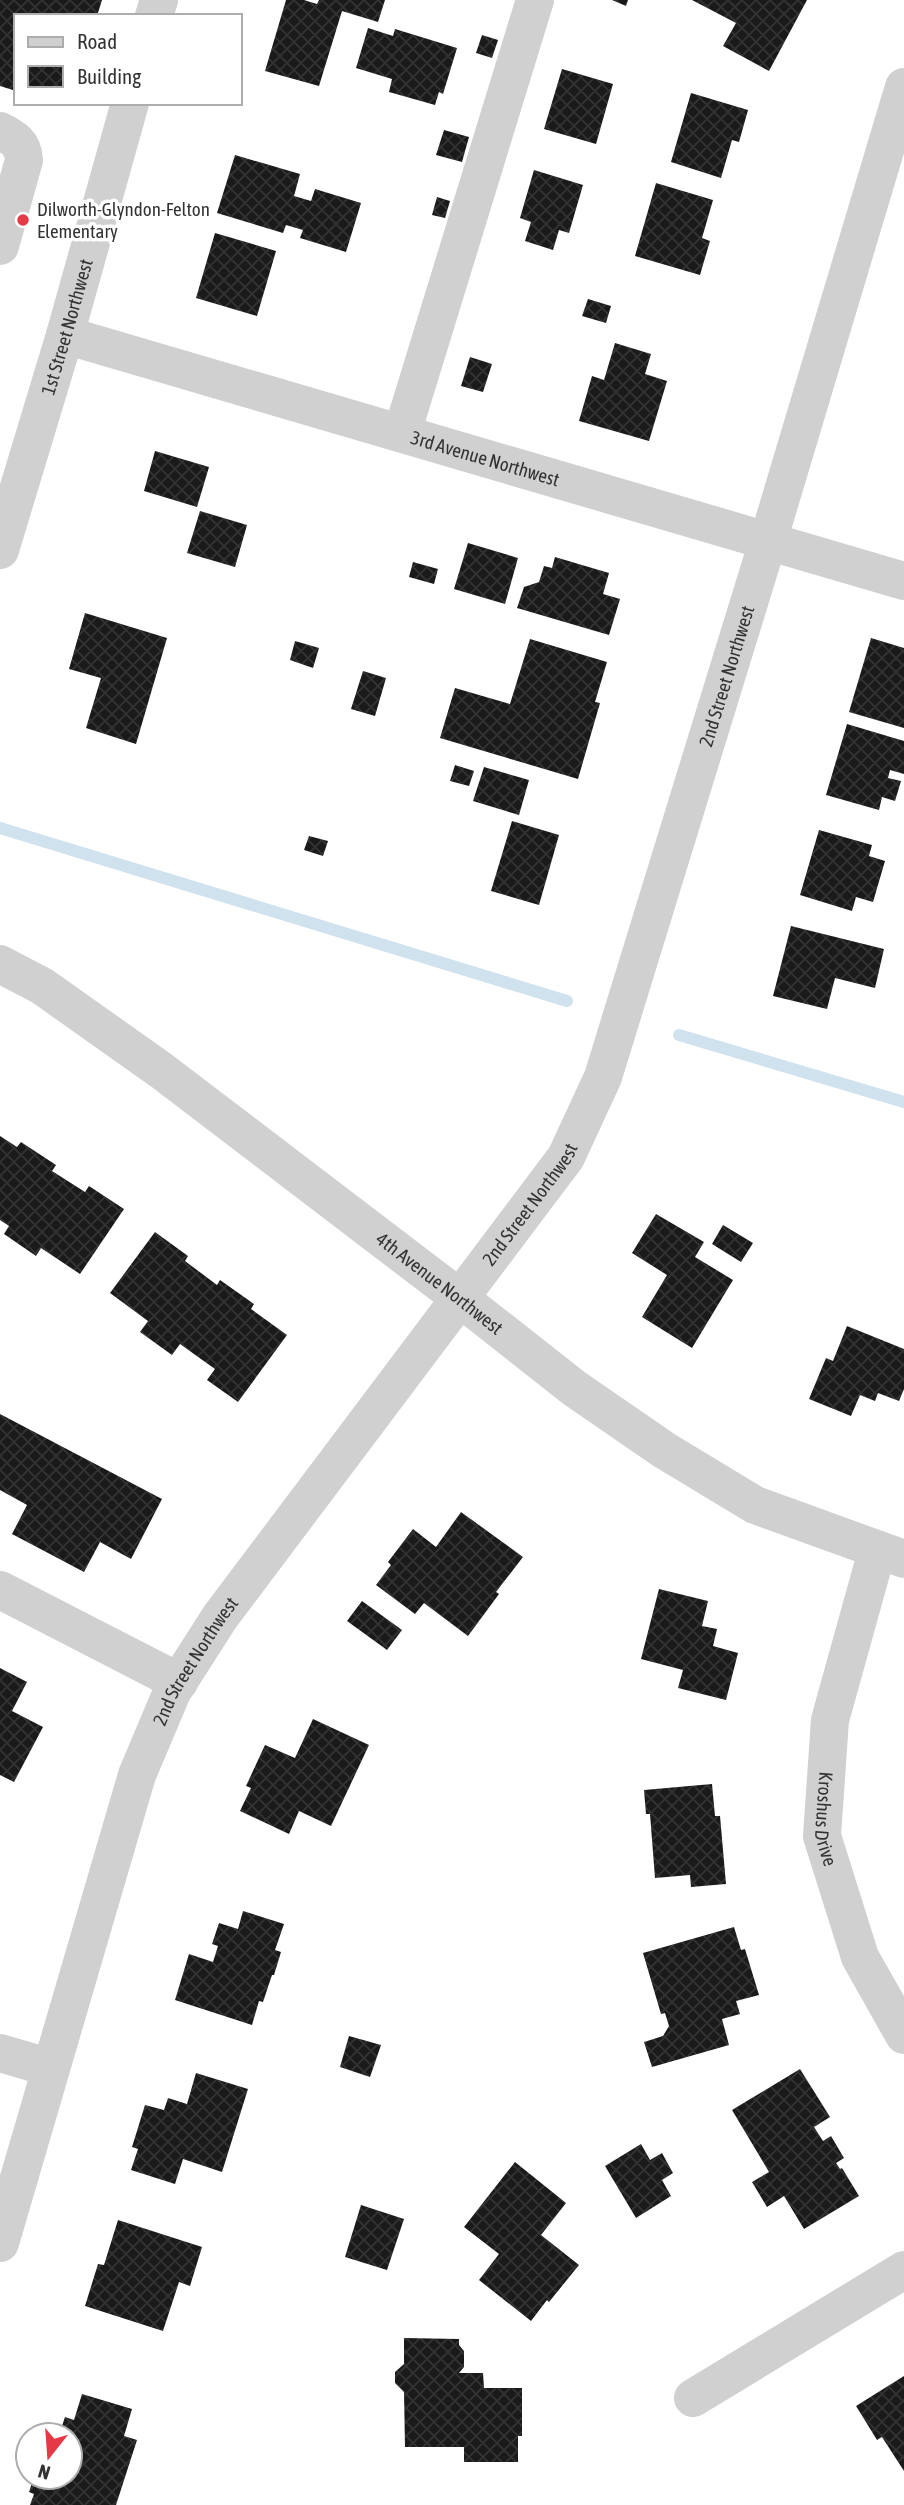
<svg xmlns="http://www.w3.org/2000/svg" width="904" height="2505" font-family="'Asap Condensed',sans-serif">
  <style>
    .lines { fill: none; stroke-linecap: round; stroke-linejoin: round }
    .stream { stroke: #cfe2ee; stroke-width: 12 }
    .building { fill: url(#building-cross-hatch) }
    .minor { stroke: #d0d0d0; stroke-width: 38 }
    .poi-dot { fill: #e63946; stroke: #fff; stroke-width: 2.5 }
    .labels { text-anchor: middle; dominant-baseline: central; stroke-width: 7; stroke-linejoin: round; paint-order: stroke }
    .poi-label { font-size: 19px; fill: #333; stroke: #fff; text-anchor: start }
    .street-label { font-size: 19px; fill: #333; stroke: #fff }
  </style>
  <defs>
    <pattern id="building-cross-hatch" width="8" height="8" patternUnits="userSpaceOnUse" patternTransform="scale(1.75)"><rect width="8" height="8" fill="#1a1a1a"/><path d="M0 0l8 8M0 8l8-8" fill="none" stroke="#333"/></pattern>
  </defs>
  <rect width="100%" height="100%" fill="#fff"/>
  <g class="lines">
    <g class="stream">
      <polyline points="0,828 567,1001"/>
      <polyline points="679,1035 904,1102"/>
    </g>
  </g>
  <g class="building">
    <polygon points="0,0 102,0 97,16 16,16 16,91 0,86"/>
    <polygon points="286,0 304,0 317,4 319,0 385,0 378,22 342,11 319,86 265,71"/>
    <polygon points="612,0 628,0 626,6"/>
    <polygon points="692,0 807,0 769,71 723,46 736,23"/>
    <polygon points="368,28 393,36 395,29 457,48 443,94 439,92 435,105 389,92 392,79 356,68"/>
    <polygon points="482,35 498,40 492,58 476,53"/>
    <polygon points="562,69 613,84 596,144 544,129"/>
    <polygon points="691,93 748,110 739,142 732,140 721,178 671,162"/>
    <polygon points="444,130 469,137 462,162 436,155"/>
    <polygon points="235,155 300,174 294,196 311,201 315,189 361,203 346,252 300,238 303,230 286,225 283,233 217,213"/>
    <polygon points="534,170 583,185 569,233 559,230 553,250 525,241 531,222 520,218"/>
    <polygon points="656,183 713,200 702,238 710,241 700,275 635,256"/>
    <polygon points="437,197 450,201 445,218 432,215"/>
    <polygon points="215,233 276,251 257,316 196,298"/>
    <polygon points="588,299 611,306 606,323 582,316"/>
    <polygon points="615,343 651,354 645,374 667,381 649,441 579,421 592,376 604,380"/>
    <polygon points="470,357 492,364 483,392 461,386"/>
    <polygon points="155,451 209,467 197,507 144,491"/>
    <polygon points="200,511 247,525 235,567 187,553"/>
    <polygon points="468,543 518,558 505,604 454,589"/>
    <polygon points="555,557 609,573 603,594 620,599 609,635 517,608 524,587 539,582 544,566 552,568"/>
    <polygon points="413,562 438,569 434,584 409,577"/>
    <polygon points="85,613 167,638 136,744 86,728 101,678 69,669"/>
    <polygon points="871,638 904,648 904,728 849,712"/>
    <polygon points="530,639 607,662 595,702 600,703 578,779 440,738 455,688 510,704"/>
    <polygon points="295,641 319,648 313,668 290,660"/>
    <polygon points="363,671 386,678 375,716 351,709"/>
    <polygon points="847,724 904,741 904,774 890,770 888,778 901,781 895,801 882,797 879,810 826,795"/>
    <polygon points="455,765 474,771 469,786 450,781"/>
    <polygon points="484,767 529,780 519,815 473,801"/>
    <polygon points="512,821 559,835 539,905 491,891"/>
    <polygon points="819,830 872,845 869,856 885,861 873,902 856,897 852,911 800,895"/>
    <polygon points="309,836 328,841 323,856 304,850"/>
    <polygon points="791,926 884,949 875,988 835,978 827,1009 773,996"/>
    <polygon points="0,1136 17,1147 21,1142 56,1165 52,1171 85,1192 89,1186 124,1209 80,1274 41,1248 36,1256 4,1234 9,1226 0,1220"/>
    <polygon points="656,1214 704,1242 695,1257 733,1280 692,1348 642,1317 667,1275 632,1253"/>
    <polygon points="723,1225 753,1243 741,1262 712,1244"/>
    <polygon points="155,1232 188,1256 185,1261 217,1285 220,1280 254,1304 251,1309 287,1335 238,1402 207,1380 215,1369 180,1344 172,1355 140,1332 148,1321 110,1293"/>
    <polygon points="847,1326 904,1349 904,1389 899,1401 878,1393 875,1401 860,1395 851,1416 809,1399 826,1358 833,1361"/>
    <polygon points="0,1414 162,1499 131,1559 100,1542 84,1572 12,1534 27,1505 0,1490"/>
    <polygon points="461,1512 523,1557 496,1592 499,1594 468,1636 424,1603 415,1614 376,1585 391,1565 388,1562 413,1529 436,1547"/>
    <polygon points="659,1589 708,1601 702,1626 717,1629 713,1646 738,1653 726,1700 678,1688 683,1670 641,1659"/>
    <polygon points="362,1601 402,1630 387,1650 347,1621"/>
    <polygon points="0,1668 27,1682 12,1711 43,1727 14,1782 0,1775"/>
    <polygon points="313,1719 369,1745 331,1826 299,1811 289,1834 240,1811 251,1788 246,1786 265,1745 295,1758"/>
    <polygon points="712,1784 715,1816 720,1816 726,1884 691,1887 690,1875 655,1878 650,1814 646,1814 644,1790"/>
    <polygon points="243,1911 284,1924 275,1950 281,1952 274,1975 272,1975 263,2002 259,2001 252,2025 175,2000 189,1954 213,1962 218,1946 212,1944 219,1923 238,1929"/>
    <polygon points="734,1927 741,1950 745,1949 759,1995 736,2001 740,2014 722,2019 729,2045 652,2067 644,2042 663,2036 669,2026 665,2013 661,2014 643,1953"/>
    <polygon points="349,2036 381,2045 370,2077 340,2067"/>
    <polygon points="800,2069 830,2117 814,2127 823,2141 831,2136 844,2158 836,2163 840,2169 842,2168 859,2196 804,2229 784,2196 767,2207 752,2182 769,2172 732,2110"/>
    <polygon points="196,2073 248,2089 222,2172 183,2159 175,2184 131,2170 138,2149 132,2147 145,2105 164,2110 168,2098 187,2104"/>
    <polygon points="641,2144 650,2160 662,2153 673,2173 662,2180 671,2196 636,2218 605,2166"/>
    <polygon points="515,2162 566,2203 541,2235 579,2265 549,2302 547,2300 531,2321 479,2280 499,2254 464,2227"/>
    <polygon points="361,2205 404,2219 387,2270 345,2257"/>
    <polygon points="118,2220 202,2247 190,2286 179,2282 163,2331 85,2306 98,2264 104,2265"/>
    <polygon points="404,2338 459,2339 459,2345 464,2351 464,2367 459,2373 483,2373 484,2388 522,2388 522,2436 518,2436 518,2462 464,2462 464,2447 405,2447 404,2392 395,2383 395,2372 404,2364"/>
    <polygon points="904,2376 904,2471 882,2437 877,2440 856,2406"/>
    <polygon points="82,2394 132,2409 124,2436 137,2440 116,2505 30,2505 34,2494 29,2492 34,2477 70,2477 70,2435 59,2435 65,2417 74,2420"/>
  </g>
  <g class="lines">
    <g class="minor">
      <polyline points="154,16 159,0"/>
      <path d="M0,131C14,138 23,143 24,160L0,246"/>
      <path id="s1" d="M65,335L904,581"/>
      <polyline points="402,433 535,0"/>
      <path id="s2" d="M0,550L65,335L130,103"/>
      <path id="s3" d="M0,964L42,986L162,1071L461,1299L574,1388L664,1450L755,1505L904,1559"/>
      <path id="s4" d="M877,1551L830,1720L822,1836L860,1957L904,2035"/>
      <polyline points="0,1590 179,1682"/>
      <polyline points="0,2053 51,2068"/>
      <path id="s5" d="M0,2243L137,1775L172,1692L220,1617L566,1157L603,1077L768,541L904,87"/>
      <polyline points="693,2398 904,2270"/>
    </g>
  </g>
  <circle class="poi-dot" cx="23" cy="220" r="7"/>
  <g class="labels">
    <g class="poi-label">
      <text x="37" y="209">Dilworth-Glyndon-Felton<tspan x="37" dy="22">Elementary</tspan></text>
    </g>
    <g class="street-label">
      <text stroke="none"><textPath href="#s2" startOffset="233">1st Street Northwest</textPath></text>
      <text stroke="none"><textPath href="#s1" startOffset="438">3rd Avenue Northwest</textPath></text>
      <text stroke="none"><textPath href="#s5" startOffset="1750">2nd Street Northwest</textPath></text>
      <text stroke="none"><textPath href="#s5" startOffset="1183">2nd Street Northwest</textPath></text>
      <text stroke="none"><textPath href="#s3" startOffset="544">4th Avenue Northwest</textPath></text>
      <text stroke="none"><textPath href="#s5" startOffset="616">2nd Street Northwest</textPath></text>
      <text stroke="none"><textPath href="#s4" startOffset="275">Kroshus Drive</textPath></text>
    </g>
  </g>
  <rect x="14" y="14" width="228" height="91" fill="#ffffff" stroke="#adadad" stroke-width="2"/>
  <rect x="28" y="37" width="35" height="10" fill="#d0d0d0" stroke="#adadad" stroke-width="2"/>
  <text x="77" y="49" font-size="21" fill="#333333">Road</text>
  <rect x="28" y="66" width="35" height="21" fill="url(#building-cross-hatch)" stroke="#adadad" stroke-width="2"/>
  <text x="77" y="84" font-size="21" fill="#333333">Building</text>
  <g transform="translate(49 2456) rotate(197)"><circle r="33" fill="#ffffff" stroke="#adadad" stroke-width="2"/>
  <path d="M0-5L12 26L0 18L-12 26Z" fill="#e63946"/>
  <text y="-10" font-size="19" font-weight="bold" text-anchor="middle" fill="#333333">N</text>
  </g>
</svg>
